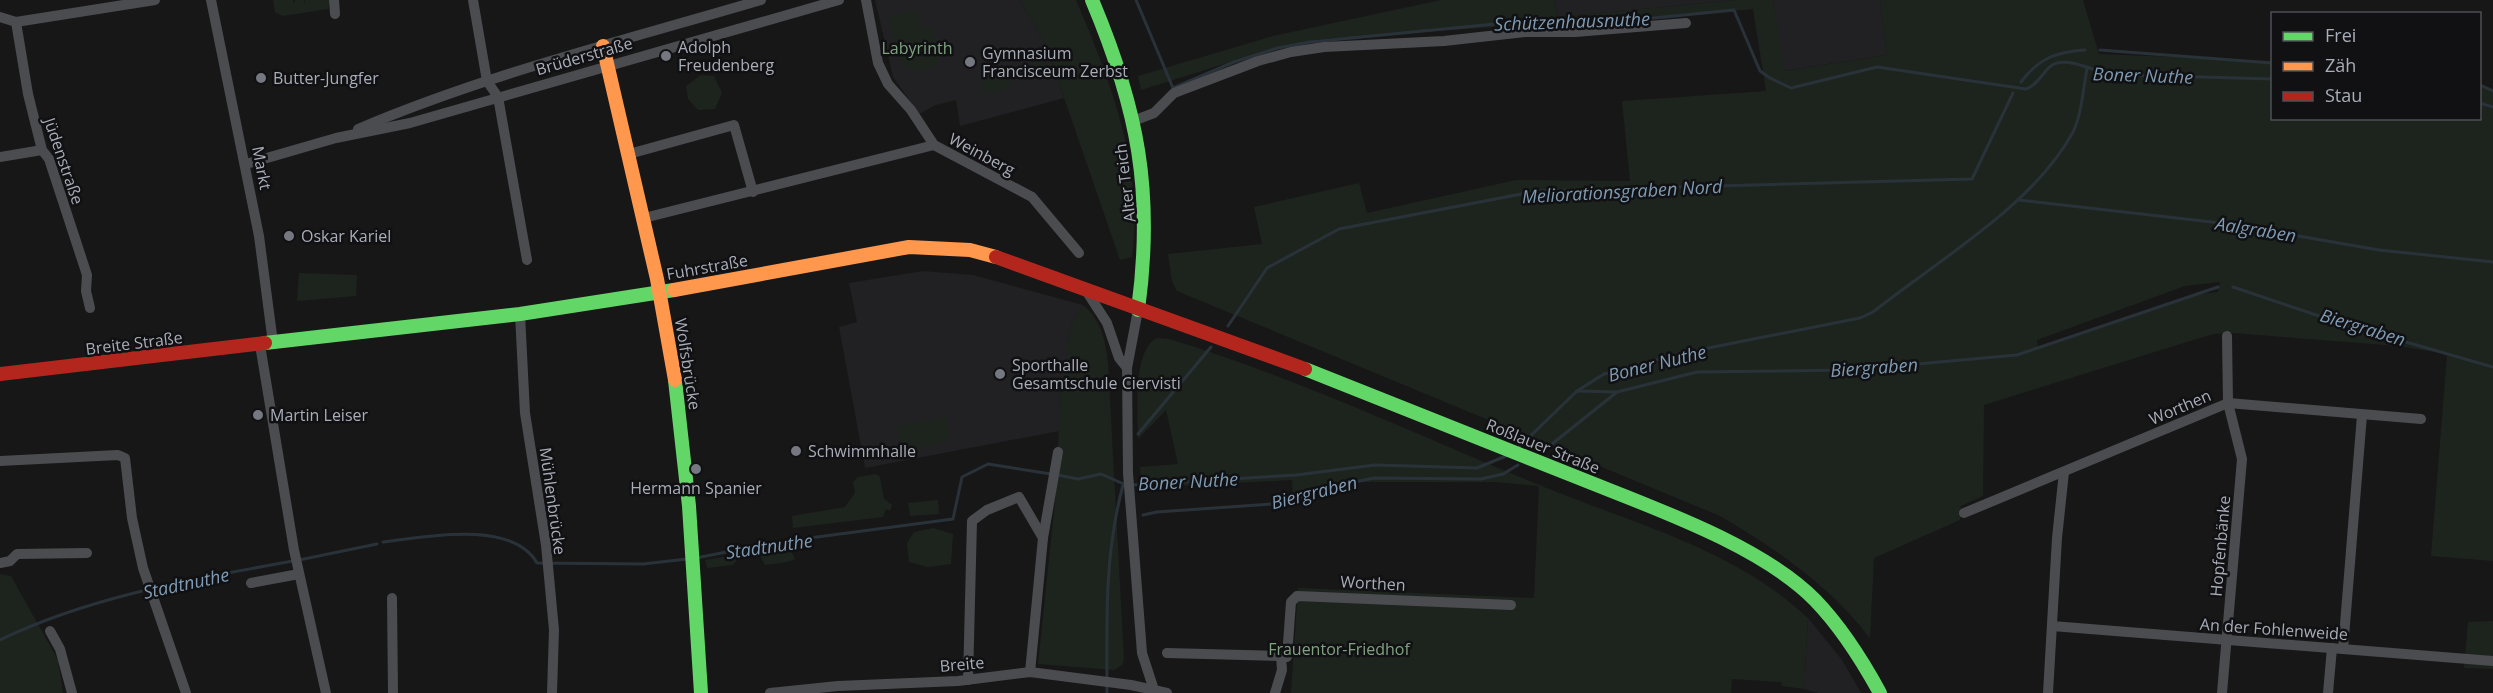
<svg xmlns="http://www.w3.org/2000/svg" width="2493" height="693" font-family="'Open Sans',sans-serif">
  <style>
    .built { fill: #212123 }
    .green { fill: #1d241e; fill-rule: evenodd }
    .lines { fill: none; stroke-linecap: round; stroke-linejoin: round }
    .stream { stroke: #2a3239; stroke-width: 3 }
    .street { stroke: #4b4c50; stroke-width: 10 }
    .fast { stroke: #63d668; stroke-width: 14 }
    .slow { stroke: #ff974d; stroke-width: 14 }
    .jam { stroke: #b3261e; stroke-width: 14 }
    .poi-dot { fill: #757880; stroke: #111113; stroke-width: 2 }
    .labels { text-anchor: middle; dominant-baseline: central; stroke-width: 5; stroke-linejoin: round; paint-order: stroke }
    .poi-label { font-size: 16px; fill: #a8adb8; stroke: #111113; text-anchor: start }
    .park-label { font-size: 16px; fill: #7fa381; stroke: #111113 }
    .street-label { font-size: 16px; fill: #a8adb8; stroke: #111113 }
    .water-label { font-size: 18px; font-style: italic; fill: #7f9bb3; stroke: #111113 }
  </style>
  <rect width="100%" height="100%" fill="#171717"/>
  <g class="built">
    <polygon points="875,0 1020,0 1046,45 1064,98 960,126 956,100 936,105 919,114 893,77"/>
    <polygon points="1554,0 1736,0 1558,17"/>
    <polygon points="1773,0 1880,0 1887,55 1783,71"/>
    <polygon points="923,271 973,275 1083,305 1072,324 1067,343 1067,367 1060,388 1059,431 865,468 839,327 857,322 849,283"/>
    <polygon points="1808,618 1842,660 1861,693 1818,693 1804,689"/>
  </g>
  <g class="green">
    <polygon points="273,0 293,0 295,4 295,0 304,0 305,4 305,0 330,0 328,9 283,16 275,12"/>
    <path d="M1020,0H1076L1081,12C1114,89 1143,172 1132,257L1120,260L1046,45Z"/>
    <path d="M1441,0H1554L1558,17L1736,0H1773L1784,71L1887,55L1880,0H2083L2099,54L2272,61V118H2480V86L2493,91V561L2431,556L2447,354L2398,346L2233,333L2213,334L1984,405L1983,496L1961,506L1960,520L1874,558L1870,638C1829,585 1778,550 1720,516L1177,291L1172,281L1168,254L1262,244L1254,207L1359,183L1367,213L1516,180L1630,181L1622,101L1766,91L1753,9L1575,25H1525L1323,39L1275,48L1141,90L1138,76L1273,36ZM2220,282L2218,292L2192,295L2038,348L2037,340L2185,286Z"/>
    <polygon points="916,10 922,30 932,29 940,63 916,73 909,65 903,69 888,16"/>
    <polygon points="1042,48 1051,76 1039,80 1029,52"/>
    <polygon points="701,75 714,76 722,93 715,109 698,110 688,99 686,86"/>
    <polygon points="1007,75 1010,88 985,94 982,81"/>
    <polygon points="299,273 357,275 356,296 297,301"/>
    <path d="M1083,305C1101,319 1106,342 1108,363L1124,659L1122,665L1114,670L1038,664L1057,483L1060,388L1067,367V343L1072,324Z"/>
    <path d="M1157,338L1169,339C1295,377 1415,434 1537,484C1630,523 1732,547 1808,618L1804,689L1782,686L1781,682L1732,679L1731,693H1291L1298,588L1534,598L1539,486L1494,482H1344L1329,484L1293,499L1292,480L1142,488L1140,467L1178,464L1166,410L1138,439C1138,415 1132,350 1157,338Z"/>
    <polygon points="946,417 950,441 901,450 897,426"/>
    <polygon points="876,474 880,477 884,499 892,505 890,511 886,509 883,517 793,528 792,516 845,507 855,493 853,482 858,477"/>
    <polygon points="938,500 939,514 910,516 908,503"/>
    <polygon points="933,528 953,534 951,564 928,567 909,562 907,543 914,532"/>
    <path d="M789,546L795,559C787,564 774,563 765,565L759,553L739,557L733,565L707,568L705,560Z"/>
    <polygon points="0,574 11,576 58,660 63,693 0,693"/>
    <polygon points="2493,621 2493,669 2464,668 2468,622"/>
  </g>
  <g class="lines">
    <g class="stream">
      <path d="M1136,0L1173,88L1234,62L1278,48L1310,42L1495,24L1654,18L1734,10L1760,71L1770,78L1791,88L1877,67L2026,89C2042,83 2044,66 2057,63C2072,59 2091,70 2106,73C2125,76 2146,75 2166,76C2201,77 2237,78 2272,79"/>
      <polyline points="2100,50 2272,63"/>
      <path d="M2021,82C2039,58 2056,52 2085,50"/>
      <polyline points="2480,85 2493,91"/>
      <polyline points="2480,103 2493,107"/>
      <polyline points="2019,200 2229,224 2379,250 2493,262"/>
      <polyline points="2233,287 2340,323 2493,367"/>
      <polyline points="1228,326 1267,268 1339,229 1537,191 1972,179 2013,93"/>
      <polyline points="1577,391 1616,392"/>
      <polyline points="1138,434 1211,347"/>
      <path d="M1519,447L1577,391L1604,374L1678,354L1860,318L1873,312C1938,260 2033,206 2073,132C2082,113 2083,89 2087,69"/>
      <polyline points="1542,452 1617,392 1697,372 1851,370 2017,355 2218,287"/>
      <polyline points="1058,475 1078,479 1101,474 1126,485"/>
      <polyline points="1132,485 1296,475 1375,465 1477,468 1506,456"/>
      <polyline points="1143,515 1157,512 1287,503 1317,490 1374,478 1481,479 1503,474 1518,465"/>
      <path d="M383,542C424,537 512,519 537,563L643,564L687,559"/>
      <polyline points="696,558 772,543 953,519 962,477 988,464 1051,474"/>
      <polyline points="299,560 377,544"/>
      <path d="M0,640C91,596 194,579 293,561"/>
      <path d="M1107,693C1107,619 1104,557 1123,485"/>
    </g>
    <g class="street">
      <polyline points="211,0 259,236 273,343"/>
      <polyline points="334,0 335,14"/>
      <polyline points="473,0 487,81 498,97 527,260"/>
      <polyline points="866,0 878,63 888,84 911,110 934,145 1032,197 1079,253"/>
      <polyline points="0,17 16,22 155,0"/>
      <polyline points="16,22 28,94 42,150 49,159 87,275 86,291 90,308"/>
      <polyline points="1133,121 1154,113 1174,93 1258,61 1291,52 1324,47 1444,41 1525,32 1575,32 1686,23"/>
      <path d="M358,129C487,74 626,40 761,0"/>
      <polyline points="629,154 734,125 753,192"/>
      <polyline points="0,157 42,150"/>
      <polyline points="246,164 336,138 410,123 839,0"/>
      <polyline points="644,218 934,145"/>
      <polyline points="1087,292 1107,323 1119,358 1127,368"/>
      <polyline points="1138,310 1127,368 1128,473 1142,653 1155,693"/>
      <polyline points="520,314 525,413 546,545 554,630 552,693"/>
      <polyline points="260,345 294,550 326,693"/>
      <polyline points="0,461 118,455 125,458 132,518 143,568 186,693"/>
      <polyline points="1964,513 2228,403 2421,419"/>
      <polyline points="0,563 10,561 17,554 87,553"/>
      <polyline points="251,583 299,574"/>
      <polyline points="392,598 393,693"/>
      <polyline points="2052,626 2493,661"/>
      <polyline points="50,631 60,649 72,693"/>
      <polyline points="2343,649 2362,415"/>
      <polyline points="1167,653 1281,656"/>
      <polyline points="1030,672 1043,538 1058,452"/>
      <polyline points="968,680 972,521 987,510 1019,497 1043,538"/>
      <polyline points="770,693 838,686 958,681 1030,672 1131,685 1167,693"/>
      <polyline points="1275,693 1282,670 1281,656 1287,657 1291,602 1297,596 1511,605"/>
      <polyline points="2048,693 2057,538 2064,472"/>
      <polyline points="2222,693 2242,459 2228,403 2227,336"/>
      <polyline points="2328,693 2332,648"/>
    </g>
    <g class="fast">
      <path d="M1092,0C1138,109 1154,192 1138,310"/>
      <polyline points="265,343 520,314 674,290"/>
      <path d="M1305,369C1396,405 1488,442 1579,478C1651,507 1761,545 1815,600C1842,628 1862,660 1880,693"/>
      <polyline points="675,380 689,506 701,693"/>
    </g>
    <g class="slow">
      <polyline points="603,46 657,279 675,380"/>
      <polyline points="674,290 909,247 970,250 996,257"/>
    </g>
    <g class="jam">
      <polyline points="996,257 1305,369"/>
      <polyline points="0,374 265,343"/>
    </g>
  </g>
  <g class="poi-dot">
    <circle cx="666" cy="56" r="6"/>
    <circle cx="970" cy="62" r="6"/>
    <circle cx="261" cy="78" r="6"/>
    <circle cx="289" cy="236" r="6"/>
    <circle cx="1000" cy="374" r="6"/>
    <circle cx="258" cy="415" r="6"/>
    <circle cx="796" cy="451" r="6"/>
    <circle cx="696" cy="469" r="6"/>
  </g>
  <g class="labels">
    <g class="poi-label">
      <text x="678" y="47">Adolph<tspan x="678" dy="18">Freudenberg</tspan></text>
      <text x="982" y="53">Gymnasium<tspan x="982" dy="18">Francisceum Zerbst</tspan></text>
      <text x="273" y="78">Butter-Jungfer</text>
      <text x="301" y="236">Oskar Kariel</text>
      <text x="1012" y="365">Sporthalle<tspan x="1012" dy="18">Gesamtschule Ciervisti</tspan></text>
      <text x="270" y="415">Martin Leiser</text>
      <text x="808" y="451">Schwimmhalle</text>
      <text x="696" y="488" text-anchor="middle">Hermann Spanier</text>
    </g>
    <g class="park-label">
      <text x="917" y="48">Labyrinth</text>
      <text x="1339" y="649">Frauentor-Friedhof</text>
    </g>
    <g class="street-label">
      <text transform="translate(584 56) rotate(-16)">Brüderstraße</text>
      <text transform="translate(982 154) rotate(28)">Weinberg</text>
      <text transform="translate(64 161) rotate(71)">Jüdenstraße</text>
      <text transform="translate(262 168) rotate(79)">Markt</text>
      <text transform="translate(1125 183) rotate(-97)">Alter Teich</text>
      <text transform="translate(707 267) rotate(-10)">Fuhrstraße</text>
      <text transform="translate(134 343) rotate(-7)">Breite Straße</text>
      <text transform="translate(688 364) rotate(81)">Wolfsbrücke</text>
      <text transform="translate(2180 407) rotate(-23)">Worthen</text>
      <text transform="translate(1543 446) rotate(22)">Roßlauer Straße</text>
      <text transform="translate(553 501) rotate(82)">Mühlenbrücke</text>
      <text transform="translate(2220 546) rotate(-85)">Hopfenbänke</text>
      <text transform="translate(1373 583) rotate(3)">Worthen</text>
      <text transform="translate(2274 629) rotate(4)">An der Fohlenweide</text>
      <text transform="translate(962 664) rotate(-5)">Breite</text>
    </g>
    <g class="water-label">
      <text transform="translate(1572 21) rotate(-2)">Schützenhausnuthe</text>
      <text transform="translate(2143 75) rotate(2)">Boner Nuthe</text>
      <text transform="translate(1622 191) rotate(-3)">Meliorationsgraben Nord</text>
      <text transform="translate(2256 229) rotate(9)">Aalgraben</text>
      <text transform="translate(2363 327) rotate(17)">Biergraben</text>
      <text transform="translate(1657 363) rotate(-14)">Boner Nuthe</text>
      <text transform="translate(1874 367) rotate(-4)">Biergraben</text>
      <text transform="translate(1188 481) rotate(-3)">Boner Nuthe</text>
      <text transform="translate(1314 492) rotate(-14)">Biergraben</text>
      <text transform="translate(769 546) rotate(-8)">Stadtnuthe</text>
      <text transform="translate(186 583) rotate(-12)">Stadtnuthe</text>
    </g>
  </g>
  <rect x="2271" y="12" width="210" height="108" fill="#111113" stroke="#4d4f55" stroke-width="1.5"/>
  <rect x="2283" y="32" width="30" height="9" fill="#63d668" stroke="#4d4f55" stroke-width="1.5"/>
  <text x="2325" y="42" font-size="18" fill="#a8adb8">Frei</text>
  <rect x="2283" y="62" width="30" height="9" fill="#ff974d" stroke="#4d4f55" stroke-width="1.5"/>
  <text x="2325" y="72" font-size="18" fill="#a8adb8">Zäh</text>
  <rect x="2283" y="92" width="30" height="9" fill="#b3261e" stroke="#4d4f55" stroke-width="1.5"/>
  <text x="2325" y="102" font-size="18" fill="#a8adb8">Stau</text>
</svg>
